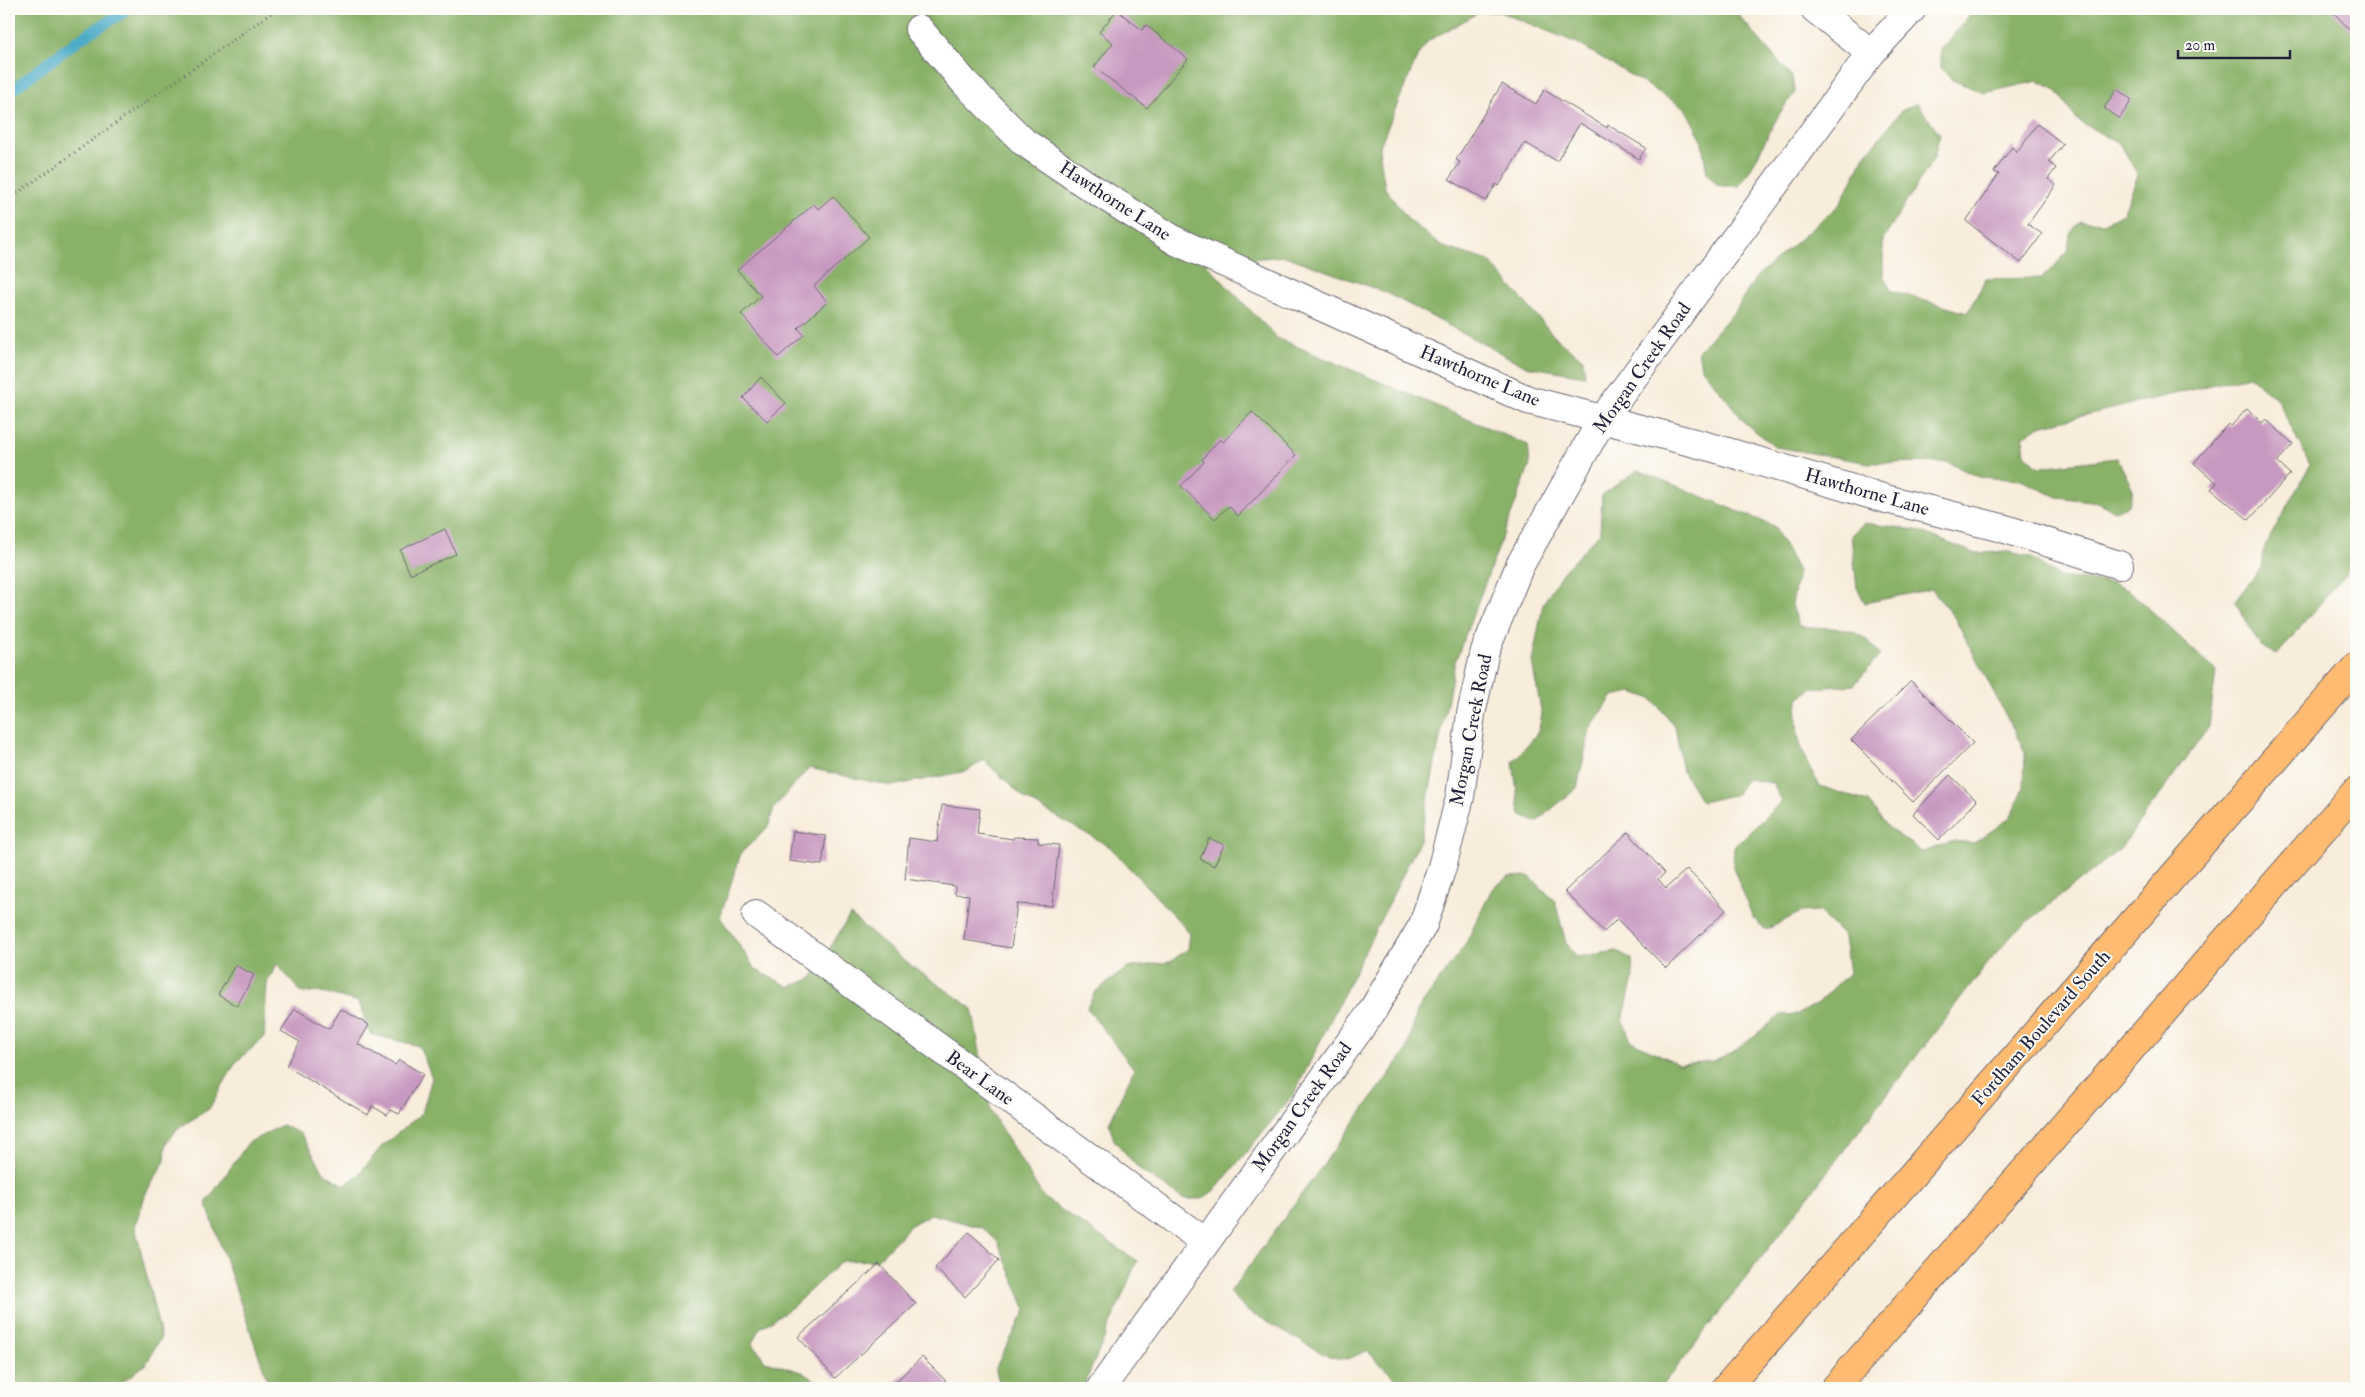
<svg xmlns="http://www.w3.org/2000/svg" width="2365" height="1397" font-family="'IM FELL Double Pica',serif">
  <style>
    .forest { fill: #89b167; stroke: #566a51 }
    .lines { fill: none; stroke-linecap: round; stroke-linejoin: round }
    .stream { stroke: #47a9c6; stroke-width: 11 }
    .building { fill: #c799c0 }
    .minor-casing { stroke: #6d6973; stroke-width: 30 }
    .trunk-casing { stroke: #6d6973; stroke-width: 30 }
    .path { stroke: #6d6973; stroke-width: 3; stroke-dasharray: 1 4; stroke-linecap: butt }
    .minor { stroke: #fff; stroke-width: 28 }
    .trunk { stroke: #febb71; stroke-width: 28 }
    .labels { text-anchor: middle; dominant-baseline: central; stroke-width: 4; stroke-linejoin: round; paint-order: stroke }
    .street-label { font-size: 19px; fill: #22223b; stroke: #fdfcf7 }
  </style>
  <rect width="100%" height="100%" fill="#fdfcf7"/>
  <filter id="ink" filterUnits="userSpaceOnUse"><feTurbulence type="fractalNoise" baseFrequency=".02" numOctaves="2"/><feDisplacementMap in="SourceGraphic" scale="10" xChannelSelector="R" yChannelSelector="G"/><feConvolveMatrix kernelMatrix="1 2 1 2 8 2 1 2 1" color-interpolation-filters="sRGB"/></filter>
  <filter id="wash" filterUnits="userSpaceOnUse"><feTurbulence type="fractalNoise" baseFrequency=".0096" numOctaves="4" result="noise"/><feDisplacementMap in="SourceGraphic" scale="20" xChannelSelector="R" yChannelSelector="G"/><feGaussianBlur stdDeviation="1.12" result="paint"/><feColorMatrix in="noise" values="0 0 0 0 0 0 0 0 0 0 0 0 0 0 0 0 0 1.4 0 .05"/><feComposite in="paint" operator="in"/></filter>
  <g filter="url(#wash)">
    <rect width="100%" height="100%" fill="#f8ecda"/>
    <g class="forest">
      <path d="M9,9H1733L1792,77L1795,93C1770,120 1762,157 1739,186H1718L1707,173L1701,138L1685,108L1577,43L1500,12H1480L1428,41L1418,55L1379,148L1385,188L1408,219L1441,246L1489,261L1555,337L1583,359L1585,376L1525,366L1387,293L1285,256L1205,263L1277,338L1528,445L1530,465L1455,662L1420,840L1294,1094L1216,1189L1202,1199H1183L1140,1170L1114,1140L1109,1123L1134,1069L1087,1008L1095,992L1127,968L1170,962L1188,949L1190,933L1110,847L1024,798L984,760L967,771L891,786L809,768L774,808L768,827L741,853L720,917L756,970L790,987L812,978L850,915L903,960L972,1008L991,1112L1044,1198L1137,1261L1083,1388H1001L995,1368L1026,1310L998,1242L983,1228L931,1214L911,1225L877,1260L842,1261L792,1307L760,1328L752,1342L765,1361L802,1372L828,1388H270L206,1203L248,1143L282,1125L301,1134L325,1174L345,1185L359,1174L381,1147L422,1113L432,1078L419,1046L370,1034L359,1002L322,992L302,993L277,964L267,983L264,1038L236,1062L209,1109L177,1129L166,1144L165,1161L146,1193L135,1226L161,1337L146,1364L115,1388H9Z"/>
      <polygon points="1974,9 2356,9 2356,561 2277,655 2260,646 2235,601 2261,568 2265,546 2310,465 2277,399 2249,376 2040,426 2023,437 2025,454 2039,467 2117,458 2133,489 2129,505 2114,511 2098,502 2057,497 2021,480 1979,477 1947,462 1869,463 1776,447 1747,425 1701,367 1698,351 1736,310 1756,277 1839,205 1865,156 1901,111 1917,103 1940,134 1934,158 1883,239 1883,275 1892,291 1967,313 1986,279 2042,278 2068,252 2070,234 2080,221 2104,223 2124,212 2138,175 2121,145 2077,120 2056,90 2038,81 1984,93 1952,80 1941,68 1941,50"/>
      <path d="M1638,470L1774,526L1798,571L1792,605L1799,626C1834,630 1857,622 1880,655L1854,685L1814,688L1799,697C1792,732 1802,756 1820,786L1868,802L1890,829L1922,852L1954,841L1974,843L2010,818L2024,788L2025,752L1956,620L1932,589L1865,603L1857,588L1851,535L1864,523L1916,530L1974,553L2010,552L2031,557L2059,577L2113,583L2130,591L2216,671L2209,727L2120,849L2015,932L1989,962L1661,1388H1400L1398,1381L1367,1351L1348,1359L1329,1357L1245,1310L1230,1292L1407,1050L1417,1011L1465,945L1492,889L1508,877L1529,876L1555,901L1566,943L1577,957L1617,951L1632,959L1633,978L1623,1020L1631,1041L1679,1064L1713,1061L1734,1051L1781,1015L1799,1014L1818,1003L1849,973L1844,937L1818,911L1801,912L1766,930L1753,918L1733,867L1734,847L1782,801L1773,783L1746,779L1737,794L1702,802L1683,772L1675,726L1652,699L1632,692L1613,696L1590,729L1577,788L1536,822L1520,814L1513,762L1538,732L1542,715L1532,662L1543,604L1562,573L1600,533L1602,495Z"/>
    </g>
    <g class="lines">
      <polyline class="stream" points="9,92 81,38 129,9"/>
    </g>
    <g id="blocks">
      <g class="building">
        <polygon points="2334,9 2356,9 2356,36 2332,11"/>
        <polygon points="1117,10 1142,30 1146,25 1188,59 1147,108 1094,67 1113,43 1099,32"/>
        <polygon points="1502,84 1536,104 1544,90 1607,128 1608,125 1646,148 1639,159 1580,123 1557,161 1525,143 1499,186 1496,184 1486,201 1449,179 1460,162 1456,160"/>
        <polygon points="2117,89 2132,100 2119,119 2104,108"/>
        <polygon points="2037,124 2063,144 2049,162 2056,168 2048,179 2056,185 2028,224 2042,234 2021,263 1966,221 1999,174 1994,172 2012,147 2017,152"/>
        <polygon points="833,196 869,237 814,286 827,302 798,328 804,335 778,357 741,314 761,296 737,270 814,204 818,209"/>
        <polygon points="761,377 786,403 767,421 743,398"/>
        <polygon points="2247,409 2262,423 2266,419 2293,444 2277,462 2290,474 2249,520 2211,489 2217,483 2194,463 2228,424 2231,426"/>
        <polygon points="1252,412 1296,455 1238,516 1229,506 1215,519 1181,486 1204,462 1202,459 1220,439 1223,442"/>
        <polygon points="445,529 456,554 410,574 400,550"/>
        <polygon points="1911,681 1973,743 1913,802 1851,740"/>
        <polygon points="1950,775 1977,801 1939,840 1913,814"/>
        <polygon points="942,805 980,809 977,834 1013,839 1014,837 1038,838 1038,843 1059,845 1052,906 1017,904 1011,948 964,940 969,895 955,894 955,886 905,879 909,838 937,842"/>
        <polygon points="793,831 826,836 822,865 789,861"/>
        <polygon points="1628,832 1665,873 1658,879 1666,888 1687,869 1726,910 1666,968 1617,919 1604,932 1565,891"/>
        <polygon points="1209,838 1224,845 1214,866 1200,859"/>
        <polygon points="235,965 254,975 237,1006 218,995"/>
        <polygon points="295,1009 329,1029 341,1009 369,1025 358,1044 395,1065 399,1060 423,1074 399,1114 391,1110 387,1115 372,1106 368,1115 286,1066 300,1042 281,1031"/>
        <polygon points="969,1232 999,1260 965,1297 935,1268"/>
        <polygon points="879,1264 916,1304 835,1378 798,1337"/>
        <polygon points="922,1357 953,1388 889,1388"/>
      </g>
    </g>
  </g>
  <g filter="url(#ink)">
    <use href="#blocks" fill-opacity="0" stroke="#6d6973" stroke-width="1"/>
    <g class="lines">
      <g class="minor-casing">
        <g id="minor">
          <polyline points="1815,9 1871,53"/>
          <polyline points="919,29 965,83 1024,142 1087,185 1176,241 1528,400 1714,448 1886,499 2002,528 2119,565"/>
          <polyline points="756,914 1205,1242"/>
          <polyline points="1101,1388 1371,1013 1423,925 1442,867 1460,797 1471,714 1485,651 1520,565 1602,420 1871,53 1912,9"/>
        </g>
      </g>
      <g class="trunk-casing">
        <g id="trunk">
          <polyline points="1726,1388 2356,667"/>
          <polyline points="1835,1388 2356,791"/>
        </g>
      </g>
      <polyline class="path" points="9,199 277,9"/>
      <use href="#minor" class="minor"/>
      <use href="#trunk" class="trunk"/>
    </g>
  </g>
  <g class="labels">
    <g class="street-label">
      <text transform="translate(1115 201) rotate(33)">Hawthorne Lane</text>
      <text transform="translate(1642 368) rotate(-55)">Morgan Creek Road</text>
      <text transform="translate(1480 376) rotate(23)">Hawthorne Lane</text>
      <text transform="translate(1867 492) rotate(16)">Hawthorne Lane</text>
      <text transform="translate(1471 730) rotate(-79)">Morgan Creek Road</text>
      <text transform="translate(2041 1028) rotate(-49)">Fordham Boulevard South</text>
      <text transform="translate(980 1078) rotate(36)">Bear Lane</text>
      <text transform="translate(1302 1107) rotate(-54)">Morgan Creek Road</text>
    </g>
  </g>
  <rect width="2365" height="1397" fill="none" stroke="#fdfcf7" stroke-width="30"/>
  <path d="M2178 50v8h112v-8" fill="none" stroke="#22223b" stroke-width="2.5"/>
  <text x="2185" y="50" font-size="15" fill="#22223b" stroke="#fdfcf7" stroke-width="4" paint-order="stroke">20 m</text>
</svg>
